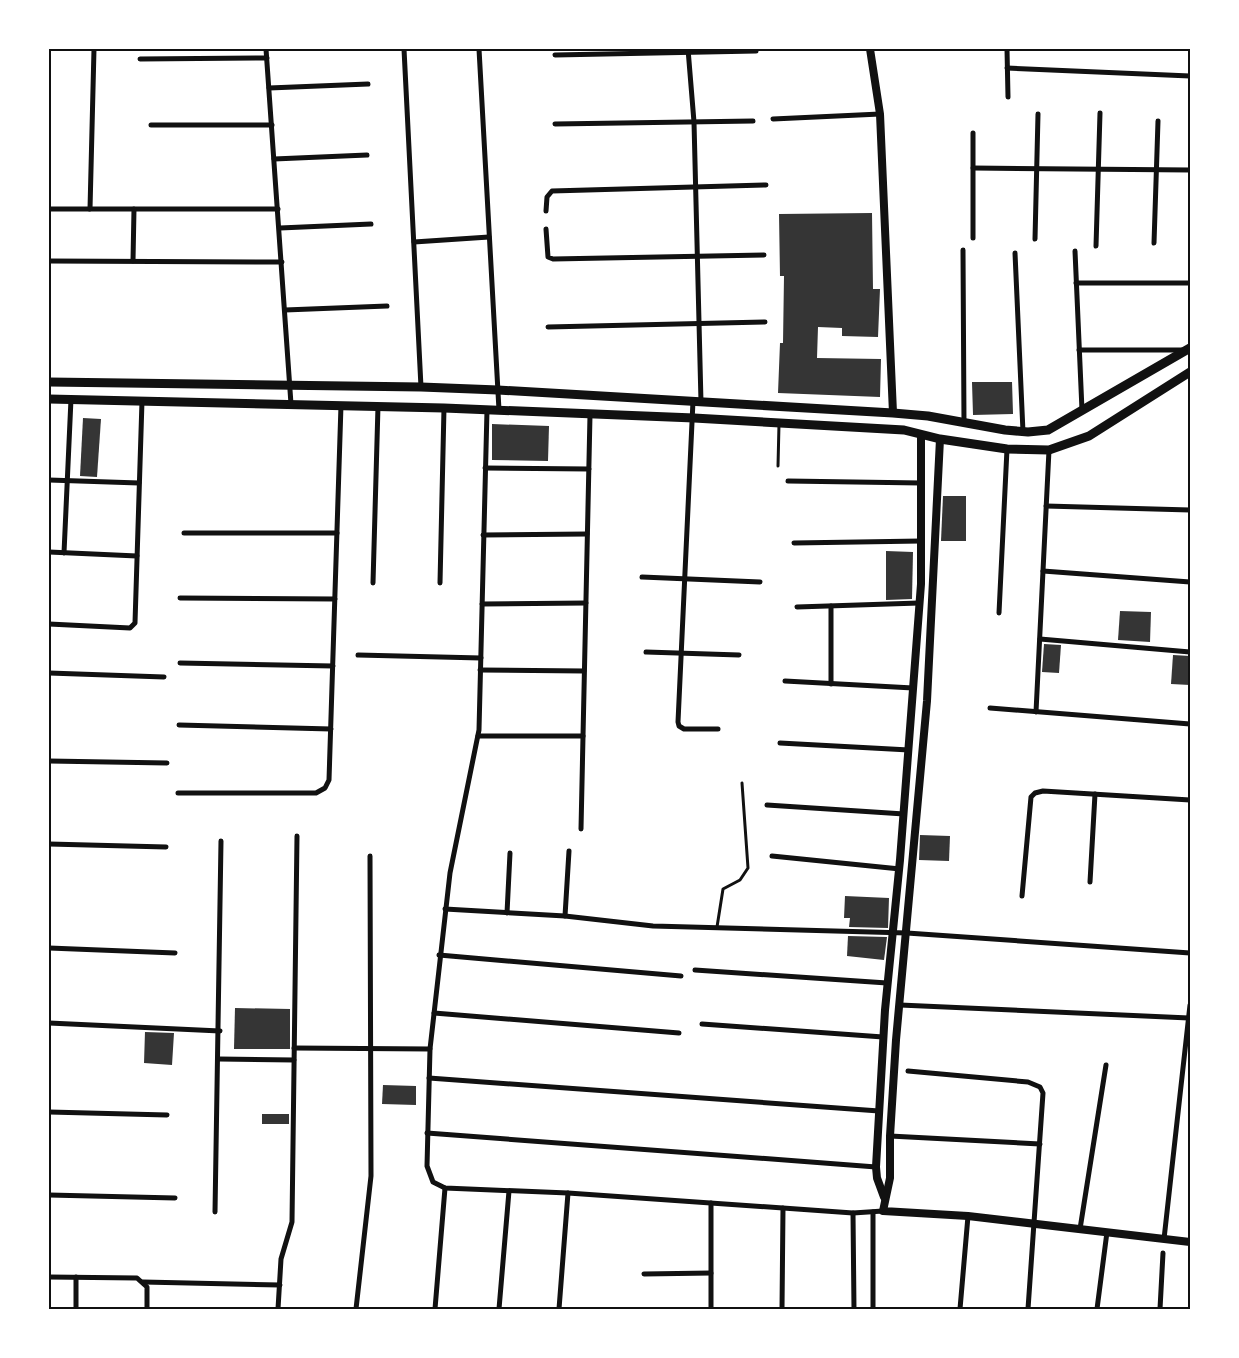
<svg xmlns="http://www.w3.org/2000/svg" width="1239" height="1358" font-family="Jost,sans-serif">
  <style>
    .building { fill: #353535 }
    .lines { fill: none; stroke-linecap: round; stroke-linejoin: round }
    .service { stroke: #111; stroke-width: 3 }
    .minor { stroke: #111; stroke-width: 5 }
    .tertiary { stroke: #111; stroke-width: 8 }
    .secondary { stroke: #111; stroke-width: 9 }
    .neatline { fill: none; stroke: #111; stroke-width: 2 }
  </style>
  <rect width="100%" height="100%" fill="#fff"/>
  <g class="building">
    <polygon points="872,213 873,289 880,289 878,337 842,336 842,328 818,327 817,358 881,359 880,397 778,393 780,343 783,343 784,276 780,276 779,214"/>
    <polygon points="972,382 1012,382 1013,414 973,415"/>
    <polygon points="83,418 101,419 97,477 80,476"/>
    <polygon points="492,424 549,426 548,461 492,460"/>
    <polygon points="943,496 966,496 966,541 941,541"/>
    <polygon points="886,551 913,552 912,599 886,600"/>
    <polygon points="1120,611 1151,612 1150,642 1118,640"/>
    <polygon points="1044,644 1061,645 1059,673 1042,672"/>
    <polygon points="1173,655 1190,656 1190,685 1171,684"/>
    <polygon points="920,835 950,836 949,861 919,860"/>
    <polygon points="845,896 889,898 888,928 849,927 850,918 844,918"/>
    <polygon points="848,936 887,937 884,960 847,956"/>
    <polygon points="235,1008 290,1009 290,1049 234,1049"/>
    <polygon points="145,1032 174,1033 172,1065 144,1063"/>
    <polygon points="383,1085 416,1086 416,1105 382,1104"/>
    <rect x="262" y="1114" width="27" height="10"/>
  </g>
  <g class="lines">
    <g class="service">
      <polyline points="778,466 779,424"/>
      <polyline points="717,927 723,889 740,880 748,868 742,783"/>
    </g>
    <g class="minor">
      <polyline points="266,49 291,404"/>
      <polyline points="404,49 421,387"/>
      <polyline points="479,49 499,410"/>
      <polyline points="688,49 694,122 701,402"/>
      <polyline points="1007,49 1008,97"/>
      <polyline points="555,55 756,51"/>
      <polyline points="140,59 267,58"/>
      <polyline points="1007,68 1190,76"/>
      <polyline points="269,88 368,84"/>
      <polyline points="773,119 880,114"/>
      <polyline points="555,124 753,121"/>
      <polyline points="151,125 272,125"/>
      <polyline points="274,159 367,155"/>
      <polyline points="973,168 1190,170"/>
      <polyline points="49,209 278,209"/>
      <polyline points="90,209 94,49"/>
      <polyline points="546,211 547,197 552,191 766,185"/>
      <polyline points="280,228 371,224"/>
      <polyline points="546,229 548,257 553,259 764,255"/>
      <polyline points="973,238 973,133"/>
      <polyline points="1035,239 1038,114"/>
      <polyline points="414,242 489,237"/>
      <polyline points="1154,243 1158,121"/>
      <polyline points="1096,246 1100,113"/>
      <polyline points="963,250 964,422"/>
      <polyline points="1075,251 1082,410"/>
      <polyline points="1015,253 1023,432"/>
      <polyline points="49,261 282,262"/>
      <polyline points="133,261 134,209"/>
      <polyline points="1076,283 1190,283"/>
      <polyline points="285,310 387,306"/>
      <polyline points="548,327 765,322"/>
      <polyline points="1079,350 1184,350"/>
      <polyline points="693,401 678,722 679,726 684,729 718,729"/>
      <polyline points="487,410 479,730 450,873 430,1049 427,1166 433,1182 445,1188 568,1193 853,1213 883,1211"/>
      <polyline points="485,468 589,469"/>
      <polyline points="49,480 139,483"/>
      <polyline points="788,481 921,483"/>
      <polyline points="1046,506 1190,510"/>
      <polyline points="184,533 337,533"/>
      <polyline points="483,535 587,534"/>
      <polyline points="794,543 921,541"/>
      <polyline points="49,552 137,556"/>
      <polyline points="64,553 71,399"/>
      <polyline points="1043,571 1190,582"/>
      <polyline points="642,577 760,582"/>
      <polyline points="373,583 378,406"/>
      <polyline points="440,583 444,408"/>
      <polyline points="180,598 335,599"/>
      <polyline points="482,604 586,603"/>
      <polyline points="831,606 831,684"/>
      <polyline points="797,607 919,603"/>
      <polyline points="999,613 1007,449"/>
      <polyline points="49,624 130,628 135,623 142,401"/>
      <polyline points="1040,639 1190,652"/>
      <polyline points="646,652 739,655"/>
      <polyline points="358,655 481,658"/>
      <polyline points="180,663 333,666"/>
      <polyline points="480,670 584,671"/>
      <polyline points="49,673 164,677"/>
      <polyline points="785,681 913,688"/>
      <polyline points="990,708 1190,724"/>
      <polyline points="1036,712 1049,450"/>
      <polyline points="179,725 331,729"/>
      <polyline points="478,736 583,736"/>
      <polyline points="780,743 909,750"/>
      <polyline points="49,761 167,763"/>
      <polyline points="178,793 316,793 325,788 329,780 341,405"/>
      <polyline points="767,805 904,814"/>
      <polyline points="581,829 590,415"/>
      <polyline points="49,844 166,847"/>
      <polyline points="772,856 900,869"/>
      <polyline points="1090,882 1095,794"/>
      <polyline points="1022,896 1031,797 1035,793 1043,791 1190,800"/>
      <polyline points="445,909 565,916 653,926 907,933 1190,953"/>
      <polyline points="507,913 510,853"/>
      <polyline points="565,916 569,851"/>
      <polyline points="49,948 175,953"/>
      <polyline points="439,955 681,976"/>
      <polyline points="695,970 887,983"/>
      <polyline points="900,1005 1189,1018"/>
      <polyline points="434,1013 679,1033"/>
      <polyline points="49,1023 220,1031"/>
      <polyline points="702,1024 883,1037"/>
      <polyline points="294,1048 430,1049"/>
      <polyline points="219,1059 294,1060"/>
      <polyline points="908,1071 1028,1082 1040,1087 1043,1093 1028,1309"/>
      <polyline points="429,1078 879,1111"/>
      <polyline points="49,1112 167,1115"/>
      <polyline points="427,1133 876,1167"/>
      <polyline points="890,1136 1040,1144"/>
      <polyline points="49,1195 175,1198"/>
      <polyline points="711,1203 711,1309"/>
      <polyline points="215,1212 221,841"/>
      <polyline points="853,1213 854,1309"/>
      <polyline points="1080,1229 1106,1065"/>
      <polyline points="1164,1239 1190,1005"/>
      <polyline points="644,1274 711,1273"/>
      <polyline points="49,1277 137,1278 147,1287 147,1309"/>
      <polyline points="143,1282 280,1285"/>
      <polyline points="76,1309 76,1277"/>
      <polyline points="278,1309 281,1259 292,1222 297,836"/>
      <polyline points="356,1309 371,1176 370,856"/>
      <polyline points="435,1309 445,1188"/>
      <polyline points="499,1309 509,1191"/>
      <polyline points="559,1309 568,1193"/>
      <polyline points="782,1309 783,1208"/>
      <polyline points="873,1309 873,1212"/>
      <polyline points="960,1309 968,1216"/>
      <polyline points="1097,1309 1107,1232"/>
      <polyline points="1160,1309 1163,1253"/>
    </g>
    <g class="tertiary">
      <polyline points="870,49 880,114 893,413"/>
      <polyline points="940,439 927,701 896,1040 890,1136 890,1178 883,1211 968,1216 1190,1242"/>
      <polyline points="884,1197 877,1178 876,1167 885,1010 900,860 921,584 921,435"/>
    </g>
    <g class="secondary">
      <polyline points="49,382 421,387 498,390 893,413 928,416 1005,430 1028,432 1048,430 1190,348"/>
      <polyline points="49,399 444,408 694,418 904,430 940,439 1007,449 1049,450 1089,436 1190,372"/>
    </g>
  </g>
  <rect width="1239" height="1358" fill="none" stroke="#ffffff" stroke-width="100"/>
  <rect x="50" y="50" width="1139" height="1258" class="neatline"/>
</svg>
